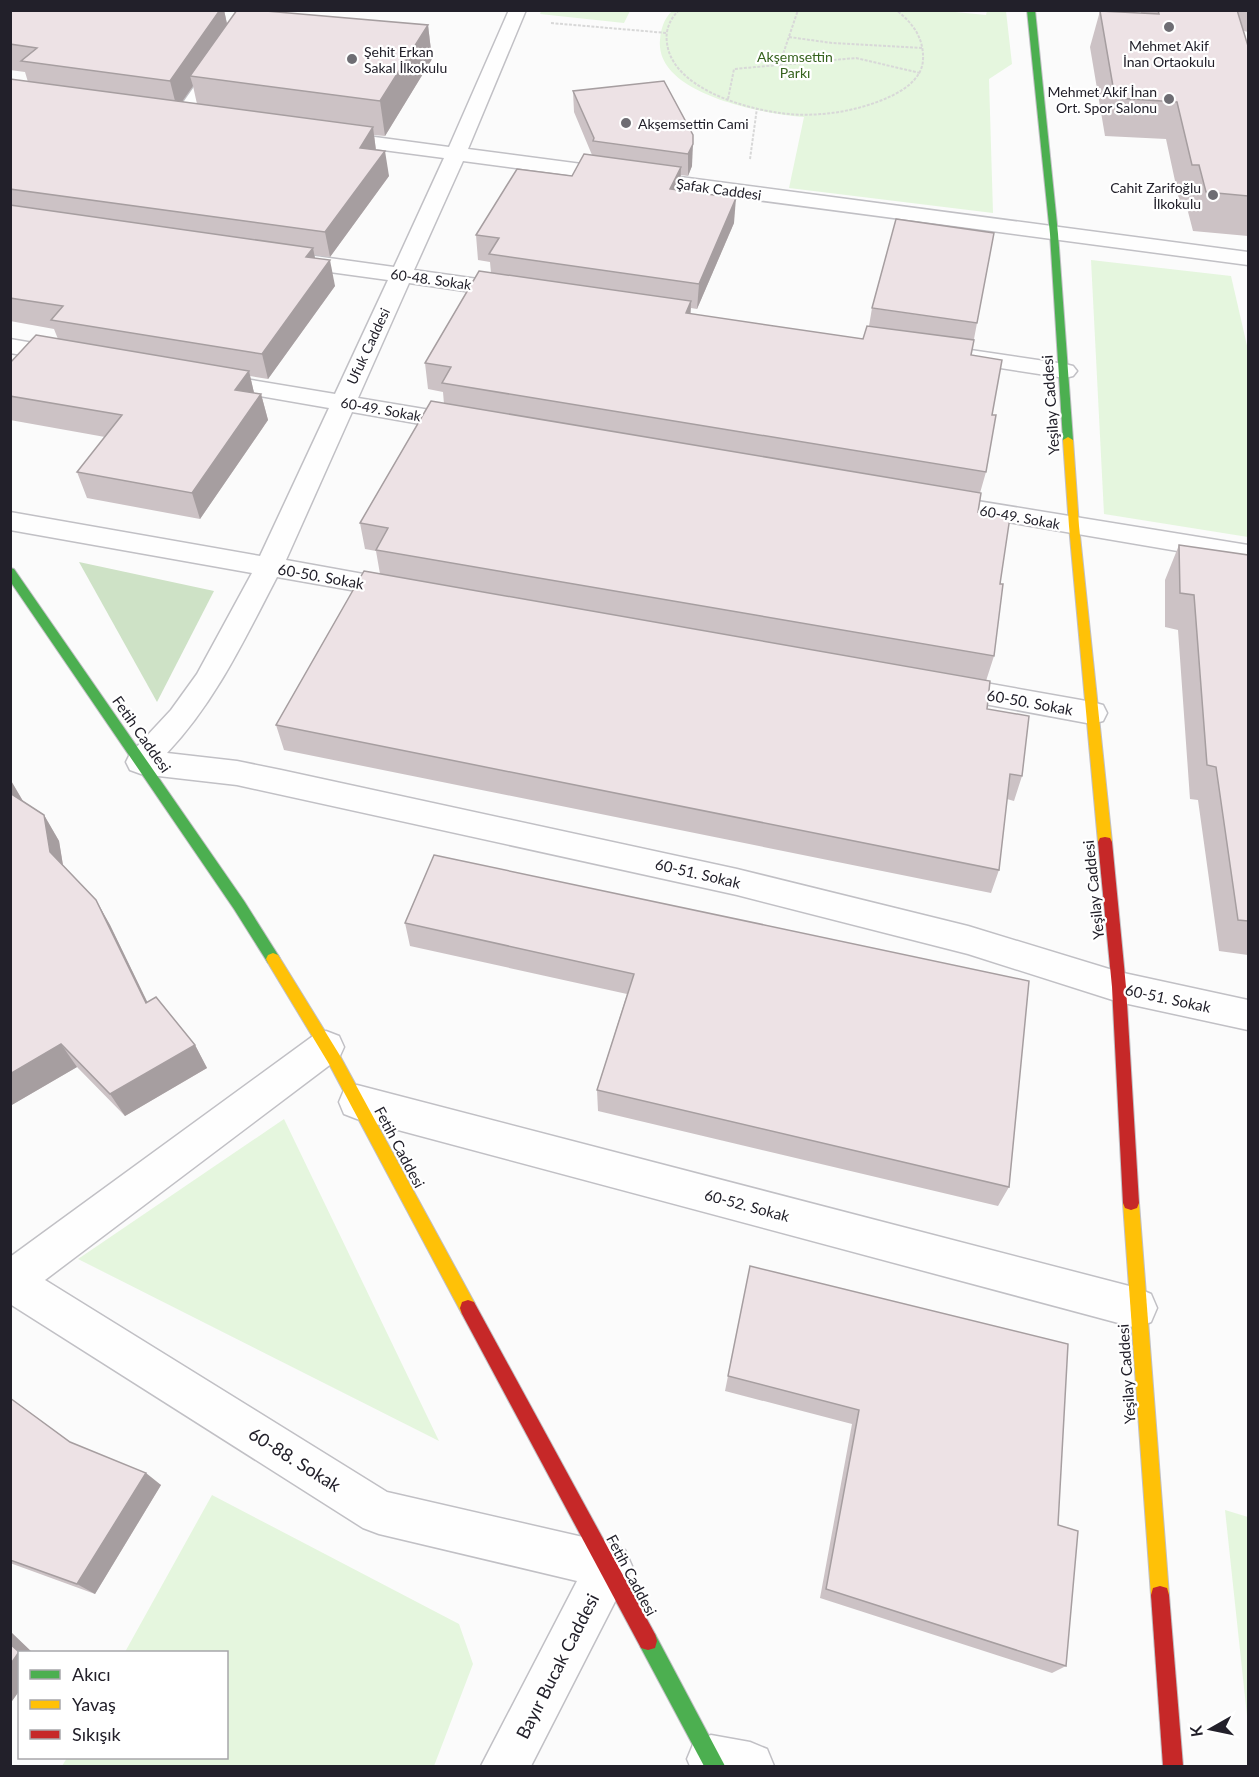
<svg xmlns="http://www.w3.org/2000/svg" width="1259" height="1777" font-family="Lato,sans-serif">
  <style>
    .green { fill: #e5f6de }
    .forest { fill: #cee2c6 }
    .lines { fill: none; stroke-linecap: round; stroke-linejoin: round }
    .street-casing { stroke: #c1c0c5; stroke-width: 3 }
    .fast-casing { stroke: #c1c0c5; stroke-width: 2 }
    .slow-casing { stroke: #c1c0c5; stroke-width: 2 }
    .jam-casing { stroke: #c1c0c5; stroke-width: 2 }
    .path { stroke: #d8d8d8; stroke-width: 2; stroke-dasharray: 3 1.5; stroke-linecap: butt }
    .street { fill: #fefefe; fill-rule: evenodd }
    .fast { fill: #4caf50; fill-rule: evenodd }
    .slow { fill: #ffc107; fill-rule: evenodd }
    .jam { fill: #c62828; fill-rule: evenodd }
    .wall { fill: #ccc2c5; fill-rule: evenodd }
    .shaded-wall { fill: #a69ea0 }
    .building { fill: #ede2e5; stroke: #a69ea0; stroke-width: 1.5 }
    .poi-dot { fill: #6e6d73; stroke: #fff; stroke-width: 2 }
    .labels { text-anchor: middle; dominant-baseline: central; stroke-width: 4.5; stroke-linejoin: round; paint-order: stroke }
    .far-poi-label { font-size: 14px; fill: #22202a; stroke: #fff; text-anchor: start }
    .far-park-label { font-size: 14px; fill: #36621e; stroke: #fff }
    .far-street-label { font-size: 14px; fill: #22202a; stroke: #fff }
    .street-label { font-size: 15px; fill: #22202a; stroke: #fff }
    .near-street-label { font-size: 18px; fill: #22202a; stroke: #fff }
  </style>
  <rect width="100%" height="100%" fill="#fbfbfb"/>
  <g class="green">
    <path d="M935,10L986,15L987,11H1006L1012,64L989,79L993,213L789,188L804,117C765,114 655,95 660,40C661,28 664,19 672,11Z"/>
    <polygon points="541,11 630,10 630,11 624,23 540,14"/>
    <polygon points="1091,260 1231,276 1248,350 1248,537 1104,514"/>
    <polygon points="284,1119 439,1441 78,1259"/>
    <polygon points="212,1495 459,1624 473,1664 434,1766 62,1766 67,1758 226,1758 226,1652 125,1652"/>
    <polygon points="1225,1510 1248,1517 1248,1725"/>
  </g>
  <polygon class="forest" points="79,562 214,591 157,702"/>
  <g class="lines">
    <g class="street-casing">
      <g id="street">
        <polygon points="247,10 264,10 190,121 176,121 173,117"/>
        <path d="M509,10H526L468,149L1248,252V265L463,161L414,270L514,284L522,286L525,291L522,296L514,298L409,283L358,398L466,416L475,419L478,424L475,429L466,432L352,412L286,560L402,581L412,583L416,590L412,597L402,599L277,577C244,640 216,701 167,753L237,761L281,770L737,869L968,926L1119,972L1248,1000V1030L1119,1002L968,954L737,895L237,785L141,774L130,770L126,762L130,754L171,710L197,674L252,573L10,530V512L260,556L329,408L209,387L201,385L197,380L201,375L209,373L335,394L388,280L286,266L278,264L275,259L278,254L286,252L394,267L444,158L330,143L323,141L320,137L323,133L330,131L449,147Z"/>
        <polygon points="10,339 69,349 77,351 81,356 77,361 69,363 10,353"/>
        <polygon points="957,348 1065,364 1073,366 1077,371 1073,376 1065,378 949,360 945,355 949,350"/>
        <polygon points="934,494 1248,545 1248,563 925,508 921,502 925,496"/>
        <polygon points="946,676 1092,702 1103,705 1107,713 1103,721 1092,724 936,695 931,687 936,679"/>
        <polygon points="326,1031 339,1036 344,1047 339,1058 45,1280 387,1492 609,1543 625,1550 632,1566 625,1582 531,1766 481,1766 577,1581 379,1534 363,1528 10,1304 10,1257 313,1036"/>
        <polygon points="357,1085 1137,1288 1151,1294 1157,1308 1151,1322 1137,1328 357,1119 344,1114 339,1102 344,1090"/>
        <polygon points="711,1735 750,1742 767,1749 774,1766 690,1766 687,1759 694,1742"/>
      </g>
    </g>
    <g class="fast-casing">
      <g id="fast">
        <polygon points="1027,10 1035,10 1058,234 1073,440 1068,443 1063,440 1050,234"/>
        <polygon points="10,568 14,569 244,901 278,955 280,959 278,963 273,965 268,963 234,909 10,581"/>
        <polygon points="648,1632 655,1634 725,1766 704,1766 641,1648 639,1641 641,1634"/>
      </g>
    </g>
    <g class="slow-casing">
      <g id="slow">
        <polygon points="1068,437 1073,440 1079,526 1112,842 1110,846 1100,846 1098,842 1069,526 1063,440"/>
        <polygon points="273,953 278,955 339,1054 474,1302 476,1308 474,1314 468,1316 462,1314 329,1064 268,963 266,959 268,955"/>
        <polygon points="1131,1196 1137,1198 1139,1203 1169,1595 1167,1602 1160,1604 1153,1602 1151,1595 1123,1203 1125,1198"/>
      </g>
    </g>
    <g class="jam-casing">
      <g id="jam">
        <polygon points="1105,837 1110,838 1112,842 1126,987 1139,1203 1137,1208 1131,1210 1125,1208 1123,1203 1112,987 1098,842 1100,838"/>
        <polygon points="468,1300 474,1302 655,1634 657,1641 655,1648 648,1650 641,1648 462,1314 460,1308 462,1302"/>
        <polygon points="1160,1586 1167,1588 1169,1595 1183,1766 1163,1766 1151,1595 1153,1588"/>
      </g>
    </g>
    <g class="path">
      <path d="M679,10C670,19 665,30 667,43C672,87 742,108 780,113C815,118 855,112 887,98C903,91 922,79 923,60C924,38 913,23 896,10"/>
      <polyline points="551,23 667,33"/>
      <polyline points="789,37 832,43 923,48"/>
      <polyline points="779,66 798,10"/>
      <polyline points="728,99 734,69 856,58 920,73"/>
      <polyline points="750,159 757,108"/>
    </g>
    <use href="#street" class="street"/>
    <use href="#fast" class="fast"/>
    <use href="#slow" class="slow"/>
    <use href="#jam" class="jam"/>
  </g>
  <g class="wall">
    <path d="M10,10H224L227,24L428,25L432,59L385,136L374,135L376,150L389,176L330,257L314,255L315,258L335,286L268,379L250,376L254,393L261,394L268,420L200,519L87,498L77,472L105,437L10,420V363L58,339L54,329L10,321V79L28,82L25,72L10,70ZM193,86L197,104L182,102Z"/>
    <polygon points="1141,10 1248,10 1248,32 1244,31 1248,46 1248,236 1193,231 1186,204 1180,204 1166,139 1105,136 1090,47 1100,11 1141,13"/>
    <polygon points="664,81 692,166 688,176 681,175 680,190 734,223 697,309 691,308 690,314 863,339 869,326 872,308 977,323 971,355 992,415 986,472 980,493 978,512 1000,584 994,656 986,681 987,709 1022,776 1014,801 1007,799 999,870 991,893 284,750 276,725 380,574 376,551 365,549 360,523 444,404 443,392 428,389 425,363 491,273 490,262 478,260 476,235 572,176 592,155 574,112 573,91"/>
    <polygon points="1179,545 1248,555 1248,955 1219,951 1198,800 1190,799 1178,630 1165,627 1165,580"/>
    <polygon points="10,779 23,801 44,815 59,841 63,865 96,900 110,925 147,1002 195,1045 207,1068 125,1116 77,1067 10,1106"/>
    <polygon points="434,855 1009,1187 998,1206 598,1111 597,1090 627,994 410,946 405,923"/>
    <polygon points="750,1266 1066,1666 1052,1673 820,1598 852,1424 725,1391"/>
    <polygon points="10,1398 70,1442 161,1485 95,1594 10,1563"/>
  </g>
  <g class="shaded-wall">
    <polygon points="220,10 224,10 229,33 190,76 193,86 177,109 170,81"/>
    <polygon points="428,25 432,59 385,136 380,101"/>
    <polygon points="373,127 376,151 360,148"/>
    <polygon points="693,144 692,166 688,176 688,154"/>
    <polygon points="385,151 389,176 330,257 325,232"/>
    <polygon points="681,167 680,192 670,189"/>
    <polygon points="736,198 734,223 697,309 699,284"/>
    <polygon points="313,248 318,273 306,257"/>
    <polygon points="330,260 335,286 268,379 262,354"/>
    <polygon points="691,301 690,327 686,313"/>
    <polygon points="249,371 255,397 235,390"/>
    <polygon points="261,394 268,420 200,519 192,493"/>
    <polygon points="10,779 24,803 10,807"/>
    <polygon points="44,815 59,841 65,878 50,852"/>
    <polygon points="96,900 110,925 159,1026 146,1003"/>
    <polygon points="61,1044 77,1067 10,1106 10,1074"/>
    <polygon points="195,1045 207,1068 125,1116 110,1094"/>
    <polygon points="146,1473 161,1485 95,1594 77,1584"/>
    <polygon points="10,1631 33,1653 20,1653 20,1690 10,1704"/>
  </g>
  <g class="building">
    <polygon points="10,10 220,10 170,81 21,61 37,48 10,44"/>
    <polygon points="237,10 254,10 428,25 380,101 190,76"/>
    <polygon points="1158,10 1237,10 1248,46 1248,196 1206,192 1199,165 1192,165 1177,102 1115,98 1100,11 1159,14"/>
    <polygon points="10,79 373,127 360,148 385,151 325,232 10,189"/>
    <polygon points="664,81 693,135 693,144 688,154 593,141 594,138 573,91"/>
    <polygon points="584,154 681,167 670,189 736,198 699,284 489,254 499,238 476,235 517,169 572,176"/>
    <polygon points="10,205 313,248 306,257 330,260 262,354 51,320 63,306 10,298"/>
    <polygon points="896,219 994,233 977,323 872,308"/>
    <polygon points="479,271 691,301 686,313 863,339 867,326 974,340 971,355 1002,360 992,415 996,415 986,472 442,383 451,367 425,363"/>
    <polygon points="36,335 249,371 235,390 261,394 192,493 77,472 122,415 10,396 10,363"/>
    <polygon points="431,401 981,493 978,512 1010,517 1000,584 1003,584 994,656 376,550 388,528 360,523"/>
    <polygon points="1179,545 1248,555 1248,921 1238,920 1216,767 1207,765 1194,595 1180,593"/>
    <polygon points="364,571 990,681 987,709 1029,716 1022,776 1010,774 999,870 276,725"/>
    <polygon points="10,793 44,815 50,852 96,900 146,1003 156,997 195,1045 110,1094 61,1044 10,1074"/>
    <polygon points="434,855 1029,981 1009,1187 597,1090 634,974 405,923"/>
    <polygon points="750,1266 1068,1344 1058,1525 1078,1531 1066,1666 826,1589 859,1410 728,1376"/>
    <polygon points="10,1398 70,1442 146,1473 77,1584 10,1560"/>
    <polygon points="10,1644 19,1652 10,1665"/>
  </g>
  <g class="poi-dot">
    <circle cx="1169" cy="27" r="6"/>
    <circle cx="352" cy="59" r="6"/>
    <circle cx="1169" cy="99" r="6"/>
    <circle cx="626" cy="123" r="6"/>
    <circle cx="1213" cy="195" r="6"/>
  </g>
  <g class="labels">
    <g class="far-poi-label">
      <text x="1169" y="45" text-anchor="middle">Mehmet Akif<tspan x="1169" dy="16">İnan Ortaokulu</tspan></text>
      <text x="364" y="51">Şehit Erkan<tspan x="364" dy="16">Sakal İlkokulu</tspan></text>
      <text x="1157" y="91" text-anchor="end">Mehmet Akif İnan<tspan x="1157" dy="16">Ort. Spor Salonu</tspan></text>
      <text x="638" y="123">Akşemsettin Cami</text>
      <text x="1201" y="187" text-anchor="end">Cahit Zarifoğlu<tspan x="1201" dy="16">İlkokulu</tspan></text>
    </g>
    <g class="far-park-label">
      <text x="795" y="56">Akşemsettin<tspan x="795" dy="16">Parkı</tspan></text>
    </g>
    <g class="far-street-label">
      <text transform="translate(719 189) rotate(8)">Şafak Caddesi</text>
      <text transform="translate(431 279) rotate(8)">60-48. Sokak</text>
      <text transform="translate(368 346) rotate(-65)">Ufuk Caddesi</text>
      <text transform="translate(381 409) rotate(10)">60-49. Sokak</text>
      <text transform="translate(1020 517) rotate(10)">60-49. Sokak</text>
    </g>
    <g class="street-label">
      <text transform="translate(1050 405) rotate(-94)">Yeşilay Caddesi</text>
      <text transform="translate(321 576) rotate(10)">60-50. Sokak</text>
      <text transform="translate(1030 702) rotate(10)">60-50. Sokak</text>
      <text transform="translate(142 734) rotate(55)">Fetih Caddesi</text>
      <text transform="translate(698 873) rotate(13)">60-51. Sokak</text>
      <text transform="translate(1093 890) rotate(-96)">Yeşilay Caddesi</text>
      <text transform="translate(1168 998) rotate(12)">60-51. Sokak</text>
      <text transform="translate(400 1147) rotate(62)">Fetih Caddesi</text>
      <text transform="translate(747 1205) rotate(15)">60-52. Sokak</text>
      <text transform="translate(1126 1374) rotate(-94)">Yeşilay Caddesi</text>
      <text transform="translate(632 1575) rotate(62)">Fetih Caddesi</text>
    </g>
    <g class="near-street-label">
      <text transform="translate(295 1459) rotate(32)">60-88. Sokak</text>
      <text transform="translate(557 1666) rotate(-63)">Bayır Bucak Caddesi</text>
    </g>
  </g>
  <rect width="1259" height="1777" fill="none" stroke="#22202a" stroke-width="24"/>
  <rect x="18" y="1651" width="210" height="108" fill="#ffffff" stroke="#a7a6aa" stroke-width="1.5"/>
  <rect x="30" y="1670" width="30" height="9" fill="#4caf50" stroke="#a7a6aa" stroke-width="1.5"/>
  <text x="72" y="1681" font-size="18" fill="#22202a">Akıcı</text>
  <rect x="30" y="1700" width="30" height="9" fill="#ffc107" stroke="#a7a6aa" stroke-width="1.5"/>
  <text x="72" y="1711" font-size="18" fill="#22202a">Yavaş</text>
  <rect x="30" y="1730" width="30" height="9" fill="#c62828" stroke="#a7a6aa" stroke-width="1.5"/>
  <text x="72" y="1741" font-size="18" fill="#22202a">Sıkışık</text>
  <g transform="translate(1211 1729) rotate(261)" stroke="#ffffff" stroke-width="4.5" paint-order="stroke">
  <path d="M0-4.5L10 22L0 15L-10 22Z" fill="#22202a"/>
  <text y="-9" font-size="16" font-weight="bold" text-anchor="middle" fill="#22202a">K</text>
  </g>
</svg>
